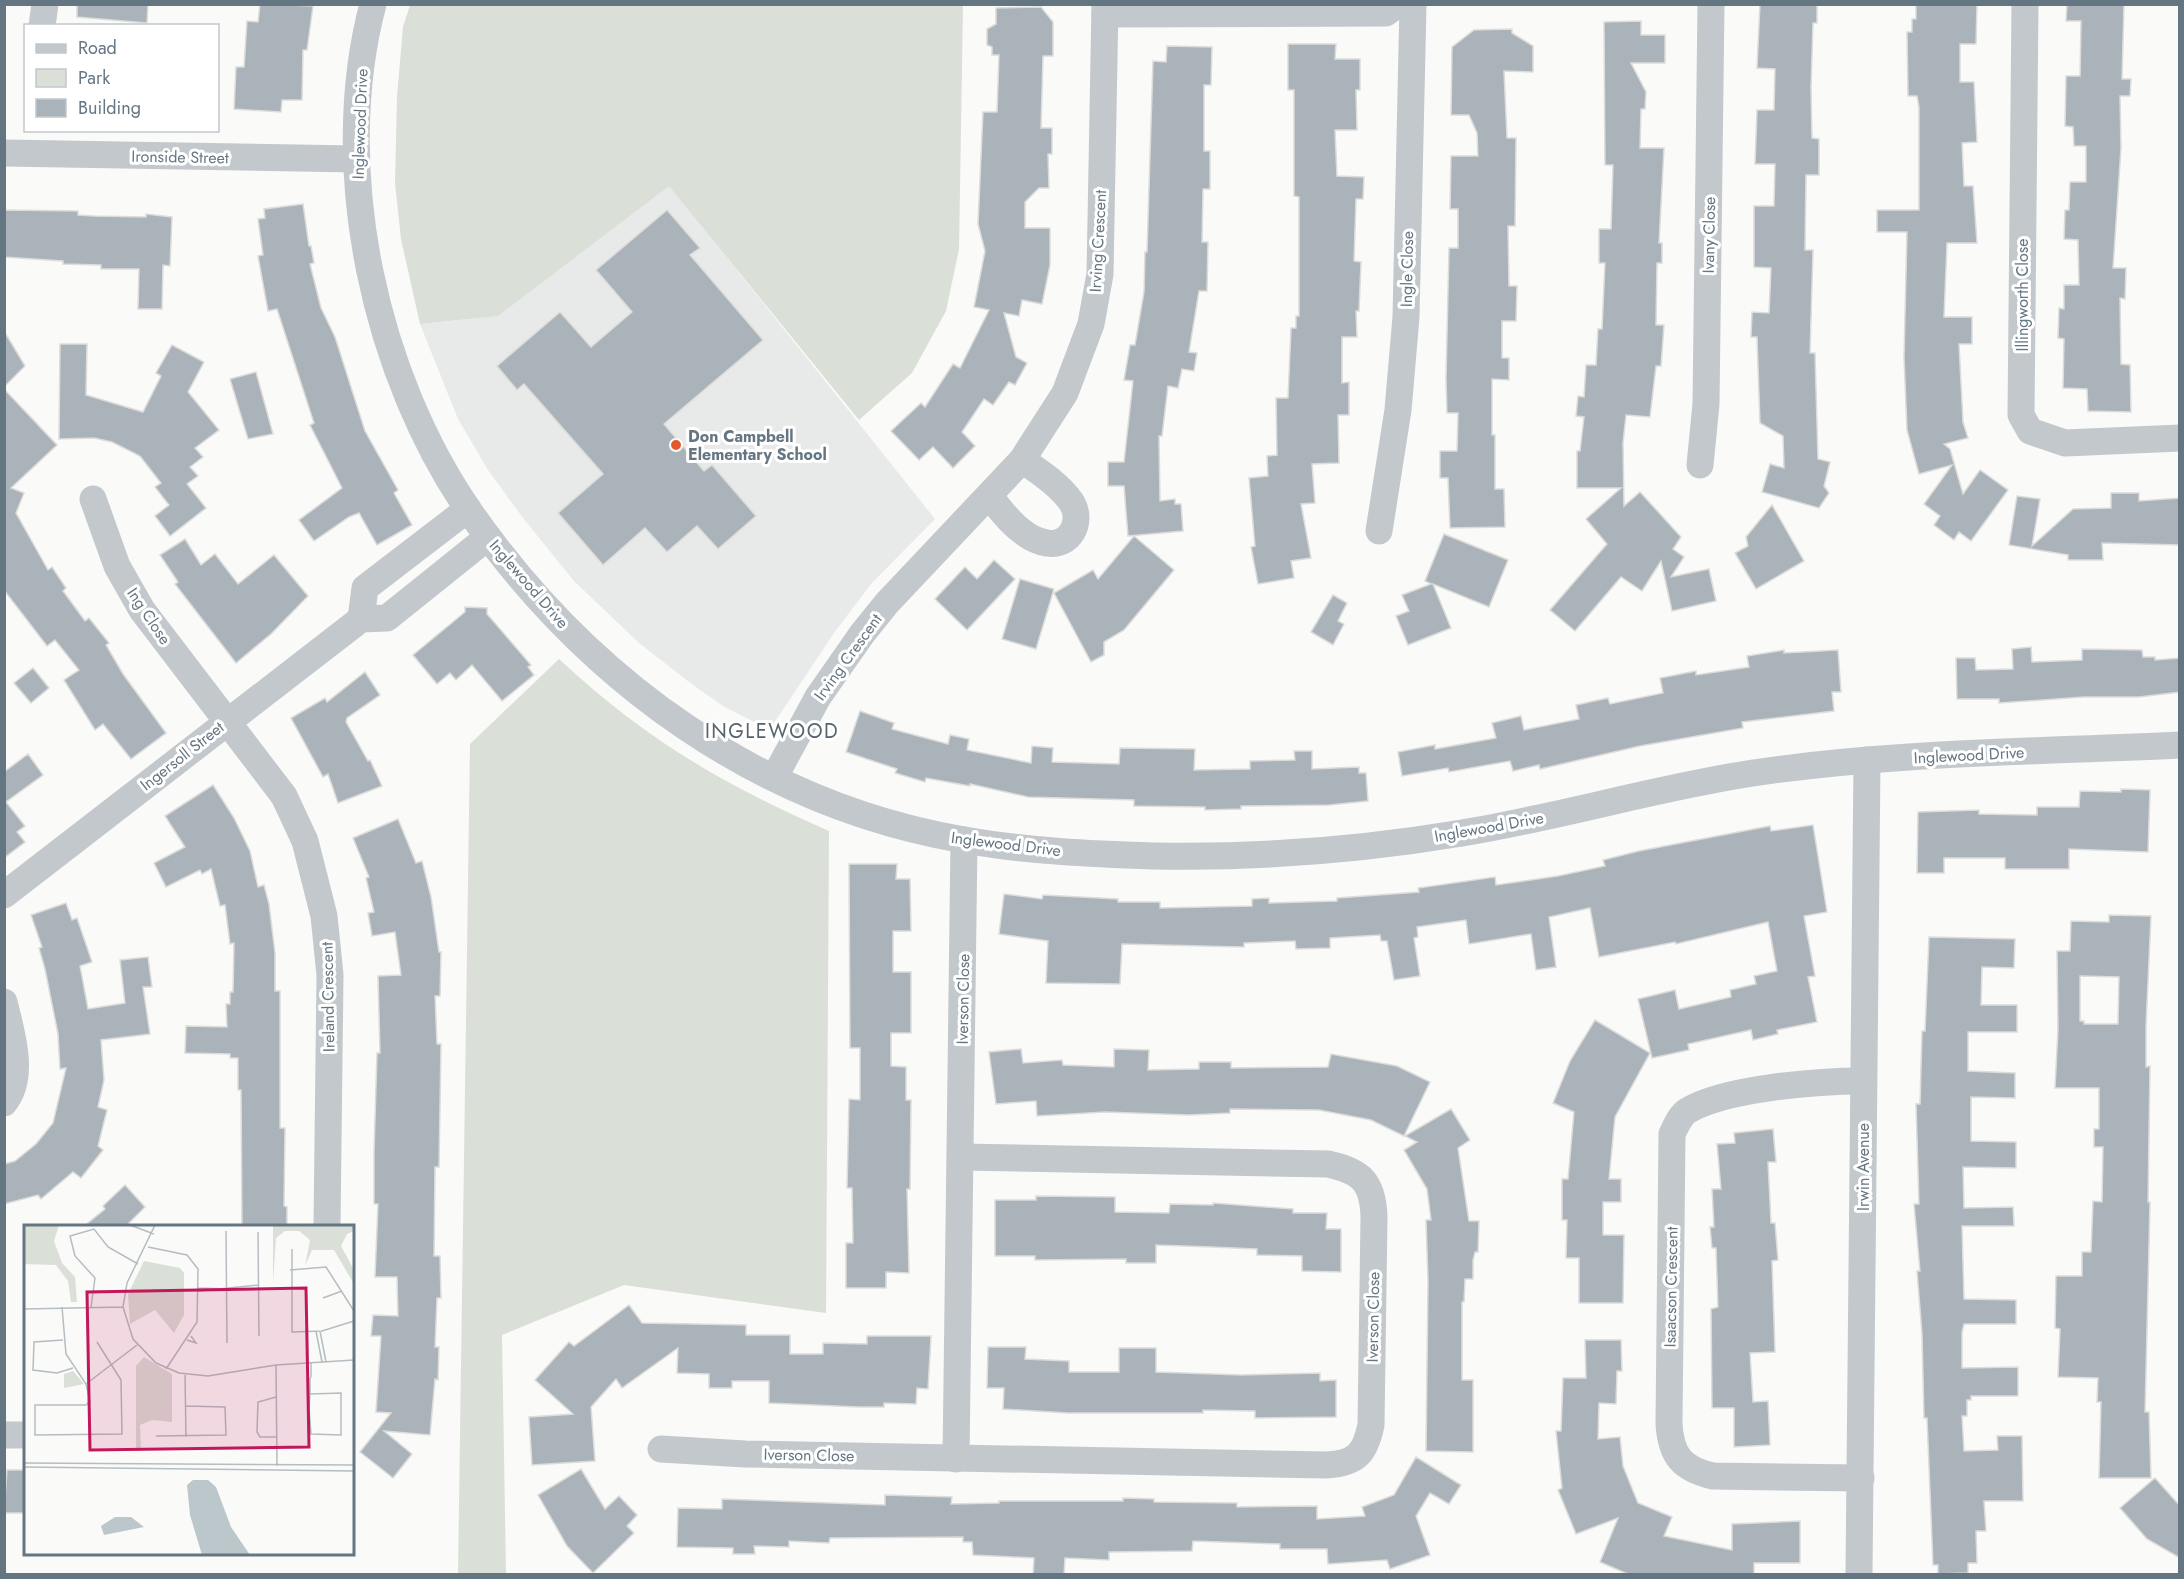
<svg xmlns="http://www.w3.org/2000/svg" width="2184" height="1579" font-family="Jost,sans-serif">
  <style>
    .built { fill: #e8e9e9 }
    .green { fill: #dadfd7 }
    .building { fill: #aab3b9; stroke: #dcdcda; stroke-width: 1.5; fill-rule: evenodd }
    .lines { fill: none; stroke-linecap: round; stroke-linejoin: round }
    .minor { stroke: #c3c8cc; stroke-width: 27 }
    .poi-dot { fill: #e4572e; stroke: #fff; stroke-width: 2 }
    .labels { text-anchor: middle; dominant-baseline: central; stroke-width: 6; stroke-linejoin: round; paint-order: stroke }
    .street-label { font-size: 16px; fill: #657683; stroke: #fff }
    .poi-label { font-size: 16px; font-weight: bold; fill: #657683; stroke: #fff; text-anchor: start }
    .quarter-label { font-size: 20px; letter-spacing: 1.5px; fill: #57646e; stroke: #fff }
    .inset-road { fill: none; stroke: #b5bdc2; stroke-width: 1.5 }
    .view { fill: #c2185b; fill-opacity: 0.15; stroke: #c2185b; stroke-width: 3 }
    .inset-edge { fill: none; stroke: #657683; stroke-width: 3 }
  </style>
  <rect width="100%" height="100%" fill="#fafaf8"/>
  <polygon class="built" points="669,185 935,519 871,584 834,633 774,723 766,728 723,706 693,685 639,643 574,581 523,518 488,470 458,419 420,324 498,316"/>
  <g class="green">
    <polygon points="410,5 963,5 959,249 946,311 912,373 859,420 669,186 498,316 420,324 401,239 395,183 397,97 403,27"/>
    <path d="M559,659C643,738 724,785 829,831L826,1313L624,1285L502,1335L506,1574H458L470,744Z"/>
  </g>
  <g class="building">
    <polygon points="77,4 148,4 147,23 77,17"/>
    <polygon points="260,4 313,6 307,50 303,50 302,100 282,100 281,112 234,109 236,67 244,67 247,21 258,22"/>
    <polygon points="1760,4 1817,4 1817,23 1813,23 1811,87 1812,138 1819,139 1819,175 1806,175 1805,250 1813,250 1810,353 1815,353 1818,459 1830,462 1824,486 1829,493 1819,508 1762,492 1770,464 1784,468 1783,436 1760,423 1757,337 1751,337 1752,312 1769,313 1771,268 1754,267 1754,206 1774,206 1775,164 1755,164 1757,110 1774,110 1775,69 1757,68"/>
    <polygon points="1916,4 1977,4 1976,44 1960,44 1960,82 1974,82 1977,142 1962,143 1964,186 1973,186 1977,243 1947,243 1944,317 1972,317 1972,344 1959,344 1963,422 1968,438 1944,444 1950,449 1963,494 1980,470 2008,490 1971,541 1959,532 1954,540 1934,525 1940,516 1924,504 1952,465 1919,474 1907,430 1904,357 1907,232 1877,232 1877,210 1919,210 1919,107 1917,96 1908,96 1907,32 1912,32 1912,19 1916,19"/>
    <polygon points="2067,4 2124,4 2122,79 2131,79 2130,96 2120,96 2121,148 2113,268 2126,268 2125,299 2120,298 2121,364 2130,365 2131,412 2088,411 2087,389 2063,388 2064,339 2058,338 2059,308 2064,309 2064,285 2079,285 2078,240 2064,239 2065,210 2069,210 2070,182 2086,182 2086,146 2074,146 2073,127 2065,126 2066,76 2080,76 2081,21 2066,21"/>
    <polygon points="1041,7 1053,22 1053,56 1043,56 1041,128 1052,128 1052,154 1048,154 1049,188 1039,188 1025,202 1025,228 1050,228 1050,265 1042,304 1022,300 1019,316 1004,313 1016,357 1027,363 1015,385 1009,382 993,405 984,399 962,432 975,446 953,468 933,447 919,460 891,431 921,403 925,407 953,364 960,368 989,310 974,307 985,251 978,224 983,112 997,112 999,55 992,55 992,47 987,45 987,29 996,24 996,8"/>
    <polygon points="1641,21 1641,35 1665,35 1665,63 1631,63 1646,92 1645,109 1641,109 1640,148 1664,148 1659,243 1662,243 1662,263 1657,263 1656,325 1664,325 1661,366 1656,366 1650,417 1626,415 1623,443 1624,506 1640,492 1681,537 1673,549 1684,557 1671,577 1709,569 1716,601 1672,611 1661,561 1642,591 1621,577 1575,631 1550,610 1607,544 1586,519 1621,488 1577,488 1577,451 1580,451 1584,417 1576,416 1578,396 1584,397 1586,365 1596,365 1598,329 1602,329 1605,263 1599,263 1599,229 1611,229 1613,165 1605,165 1604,22"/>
    <polygon points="1512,29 1512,33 1533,46 1533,72 1504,71 1507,138 1516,138 1515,226 1508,226 1509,286 1517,286 1516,321 1502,321 1502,358 1509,358 1509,380 1492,379 1492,435 1495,435 1495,489 1504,489 1505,527 1450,528 1448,478 1440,478 1440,451 1457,451 1458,413 1447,413 1446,379 1449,248 1458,248 1458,209 1450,209 1451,156 1478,156 1477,133 1469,115 1451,115 1452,47 1474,30"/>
    <polygon points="1288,44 1336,44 1335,59 1360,59 1360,90 1356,90 1357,130 1335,130 1337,176 1364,177 1363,199 1356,199 1354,261 1361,262 1359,311 1356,311 1357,337 1342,337 1342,383 1349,382 1349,415 1338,415 1339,463 1312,464 1315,503 1301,504 1311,558 1291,561 1294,578 1258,584 1251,547 1255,546 1249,478 1268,476 1267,456 1277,455 1276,398 1288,398 1291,328 1296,328 1296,316 1299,316 1299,197 1294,196 1294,90 1288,90"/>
    <polygon points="1167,46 1212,47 1211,85 1204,85 1204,151 1210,151 1210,189 1203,189 1202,242 1208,242 1207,291 1199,291 1189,352 1197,353 1194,371 1182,369 1178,388 1168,386 1162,436 1159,436 1160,501 1175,499 1175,504 1181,504 1183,531 1128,536 1124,486 1108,486 1108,462 1124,462 1133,381 1124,380 1130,345 1135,345 1144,292 1145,252 1147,252 1153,61 1166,62"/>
    <polygon points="303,204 309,246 311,246 314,263 310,264 321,308 335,337 365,431 398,490 394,493 412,525 377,545 359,513 349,517 314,541 299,520 342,488 310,425 314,423 277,309 268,311 258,256 263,255 258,219 265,218 264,209"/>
    <polygon points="4,210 78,211 78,215 94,216 146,217 146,214 172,217 170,266 163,265 162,309 138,309 139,269 101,269 101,265 63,264 63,261 4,257"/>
    <polygon points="667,210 700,248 690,255 763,340 664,424 704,471 712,465 756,516 718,549 697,526 667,552 645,528 603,565 558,513 603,474 524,384 517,390 497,366 560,312 591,347 632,312 596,270"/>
    <polygon points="4,331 25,366 4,387"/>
    <polygon points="60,344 87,344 86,395 143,412 161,376 156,373 172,345 204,362 188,392 219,430 195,448 203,457 190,467 198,476 187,484 206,508 170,536 155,516 169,505 155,487 161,483 140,456 112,442 94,438 59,439"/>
    <polygon points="256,372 273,434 248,439 230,379"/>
    <polygon points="4,389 57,445 11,488 24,493 16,513 48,570 52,567 66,588 63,591 85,621 89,618 109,643 106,645 123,674 166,733 131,759 103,724 95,730 64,680 79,670 55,640 47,646 4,590"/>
    <polygon points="2111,493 2139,493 2139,501 2180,498 2180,545 2102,543 2103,560 2068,560 2068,555 2009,545 2017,496 2040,499 2032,546 2073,509 2111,508"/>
    <polygon points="1772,505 1804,561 1756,589 1735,553 1748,546 1746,537"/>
    <polygon points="1444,534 1508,560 1489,607 1433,584 1451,628 1408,645 1396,616 1409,611 1402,595 1431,584 1425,581"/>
    <polygon points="1134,536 1174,570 1124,630 1104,642 1104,655 1091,662 1054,593 1093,570 1098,579"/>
    <polygon points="185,539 201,565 215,554 238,584 274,555 308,596 271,634 236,663 175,584 178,582 160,555"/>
    <polygon points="994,560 1015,579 967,630 935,599 965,567 977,579"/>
    <polygon points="1020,579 1054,589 1036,649 1002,639"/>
    <polygon points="1333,595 1347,603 1338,621 1344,624 1333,645 1311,632"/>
    <polygon points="465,607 487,608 487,614 531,665 528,667 534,675 502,701 472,665 456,680 450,673 437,684 413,655 465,612"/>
    <polygon points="2031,647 2032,662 2082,660 2082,649 2142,650 2143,657 2155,657 2155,660 2180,658 2180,692 2139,697 2083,697 1999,703 1999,699 1957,699 1956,658 1975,658 1976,670 2013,669 2012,649"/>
    <polygon points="1784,650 1784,653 1838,650 1841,692 1832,692 1834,711 1742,722 1743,728 1640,746 1540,769 1539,765 1513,771 1510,761 1449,772 1448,768 1402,776 1398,752 1435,745 1435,749 1496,738 1492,723 1521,716 1524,730 1579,719 1576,705 1608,698 1610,704 1663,693 1660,678 1696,671 1696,675 1749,667 1747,656"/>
    <polygon points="33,668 49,688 31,703 14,683"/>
    <polygon points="365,672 380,695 347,718 346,722 368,761 370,760 382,786 338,803 328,774 323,777 291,718 325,698 327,702"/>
    <polygon points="860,711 894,723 892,729 948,744 950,735 969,739 967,750 1031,763 1032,746 1053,748 1052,762 1119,764 1120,748 1195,749 1194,770 1250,769 1250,761 1295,760 1294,751 1312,751 1312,769 1359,767 1359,773 1366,773 1368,801 1329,805 1241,806 1241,809 1205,810 1205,807 1134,806 1134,800 1028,797 970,784 970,786 926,778 925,782 895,773 897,769 846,752"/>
    <polygon points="28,754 43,775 6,802 25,826 17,832 25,842 4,858 4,772"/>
    <polygon points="213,785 234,818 250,851 258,887 264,885 269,904 275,953 275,991 280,991 280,1128 285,1128 284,1206 287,1207 287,1227 242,1227 241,1090 238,1090 238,1058 230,1058 230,1054 185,1053 186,1026 227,1027 226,1004 230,1004 230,992 233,992 234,943 230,944 225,905 220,906 211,869 202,874 200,870 166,887 154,863 185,847 165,816"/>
    <polygon points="2121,789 2150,790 2148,852 2069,849 2069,869 2005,869 2005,858 1944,858 1944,873 1917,873 1918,812 1979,810 1979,814 2037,815 2037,807 2079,807 2080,791 2121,792"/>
    <polygon points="398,819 416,863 422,861 431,897 439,952 441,952 440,996 435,996 437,1044 441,1044 439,1167 435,1167 434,1256 440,1256 441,1298 437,1298 435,1347 439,1347 438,1380 435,1379 430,1435 384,1431 412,1454 393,1478 360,1452 391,1413 376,1412 381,1336 371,1336 373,1315 398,1316 397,1277 375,1277 378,1204 374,1204 374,1152 377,1053 380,1053 378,976 401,975 395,932 372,936 368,913 374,912 366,878 369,877 353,838"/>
    <polygon points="1813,825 1827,912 1804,916 1815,976 1808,977 1817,1022 1777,1030 1778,1034 1753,1040 1751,1030 1688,1044 1689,1050 1652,1058 1638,999 1675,990 1679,1009 1731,997 1730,990 1756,984 1754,976 1777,971 1768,922 1676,944 1675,942 1599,957 1590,908 1549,917 1556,967 1536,970 1531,934 1469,944 1466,920 1417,927 1418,937 1414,938 1420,976 1394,980 1387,941 1381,941 1380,935 1330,938 1330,948 1296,949 1295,941 1244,943 1244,947 1122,944 1120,984 1046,983 1048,941 999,934 1004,894 1042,899 1043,895 1118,899 1118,902 1160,902 1160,908 1252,906 1252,899 1269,898 1269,903 1337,901 1337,898 1419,892 1418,888 1495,877 1496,885 1558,876 1605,866 1603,860 1639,851 1770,826 1771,831"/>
    <polygon points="849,864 897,864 896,879 910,879 911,931 893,931 893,972 911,972 911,1033 891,1033 891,1066 906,1067 906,1100 911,1100 910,1189 907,1189 909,1273 886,1272 886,1288 846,1288 846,1243 853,1243 852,1188 847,1188 849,1099 860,1100 860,1048 850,1048"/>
    <polygon points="66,903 72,920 77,918 92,962 80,966 88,1009 125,1003 120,960 148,957 152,987 143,987 150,1034 101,1040 104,1080 98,1107 107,1110 98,1146 103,1150 81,1178 73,1172 41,1199 38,1195 4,1204 4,1164 15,1161 36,1144 53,1123 66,1068 60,1069 58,1034 45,969 39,948 42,947 31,915"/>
    <path d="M2109,915L2151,916L2146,1025V1067L2150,1066L2148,1202H2150L2145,1412H2149L2151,1478H2099L2101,1402H2097L2098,1378L2058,1377L2060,1329L2055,1328L2056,1276H2082V1252H2091L2093,1201L2102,1202L2103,1147H2094V1129H2099V1088H2055L2058,1029L2057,951H2070L2071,921L2109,922ZM2080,976L2119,977L2118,1024H2084V1021H2080Z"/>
    <polygon points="1929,937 2015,939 2014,968 1982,967 1981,1005 2017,1005 2017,1032 1968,1032 1968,1071 2015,1073 2015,1098 1971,1097 1971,1141 2016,1142 2016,1168 1963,1167 1964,1208 2013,1207 2014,1226 1962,1226 1964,1299 2016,1300 2016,1324 1964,1324 1962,1332 1962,1368 2018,1367 2018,1396 1971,1396 1971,1400 1967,1400 1967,1416 1962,1416 1964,1451 1998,1450 1997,1436 2022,1436 2023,1501 1984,1501 1986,1531 1976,1531 1977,1563 1968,1563 1968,1573 1938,1574 1938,1565 1933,1565 1927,1418 1924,1418 1922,1334 1917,1271 1920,1271 1914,1204 1919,1204 1916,1104 1920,1104 1922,1031 1925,1031"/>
    <polygon points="1595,1020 1650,1053 1615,1117 1609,1179 1621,1179 1621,1202 1603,1202 1603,1235 1624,1235 1623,1303 1579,1303 1579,1258 1566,1258 1567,1220 1562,1220 1562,1179 1568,1179 1574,1112 1553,1103 1570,1061"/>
    <polygon points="1021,1049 1023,1063 1062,1060 1063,1065 1114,1067 1114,1049 1149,1050 1148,1070 1199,1069 1199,1062 1231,1062 1231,1068 1328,1067 1331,1054 1397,1066 1430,1082 1404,1136 1371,1120 1319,1110 1230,1109 1230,1113 1189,1115 1105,1112 1037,1116 1036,1101 996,1104 989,1052"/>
    <polygon points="1451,1109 1470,1140 1458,1148 1469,1221 1479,1221 1478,1252 1475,1252 1473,1260 1473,1279 1465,1279 1464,1302 1462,1302 1462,1380 1473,1380 1473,1452 1426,1451 1428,1281 1426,1220 1431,1220 1427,1189 1404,1150 1417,1142 1405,1136"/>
    <polygon points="1773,1129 1776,1162 1768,1162 1771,1223 1775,1223 1778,1260 1772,1261 1775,1352 1750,1353 1753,1402 1768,1401 1770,1445 1734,1447 1734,1408 1712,1408 1711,1309 1718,1307 1716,1248 1712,1248 1710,1227 1714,1227 1712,1189 1721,1189 1717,1144 1735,1143 1734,1133"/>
    <polygon points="125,1185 145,1207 125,1227 83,1227 105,1209 103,1206"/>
    <polygon points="1036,1196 1115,1197 1115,1212 1169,1213 1170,1204 1213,1205 1213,1203 1293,1209 1293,1213 1327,1213 1326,1229 1341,1229 1341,1272 1302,1271 1302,1256 1257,1255 1257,1249 1212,1247 1156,1245 1156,1263 1126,1263 1126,1259 1035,1260 1035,1256 995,1256 995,1200 1036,1200"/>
    <polygon points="629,1305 642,1323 746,1325 746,1335 790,1335 790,1354 823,1354 823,1343 867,1344 867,1336 931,1336 928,1389 917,1388 916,1404 884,1403 884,1407 859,1407 769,1403 769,1381 732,1381 732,1388 709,1388 709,1374 677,1373 678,1348 622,1388 616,1379 591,1407 595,1461 532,1465 529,1417 573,1414 535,1380 569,1342 574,1346"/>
    <polygon points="1585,1340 1621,1340 1622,1371 1617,1371 1616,1404 1599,1403 1598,1439 1620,1437 1623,1466 1638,1503 1672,1517 1664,1536 1732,1550 1732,1524 1800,1521 1800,1563 1754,1563 1754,1575 1630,1575 1600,1562 1618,1518 1576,1534 1558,1490 1562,1488 1556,1431 1561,1431 1563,1378 1586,1378"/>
    <polygon points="988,1347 1026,1347 1025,1359 1069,1361 1069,1372 1119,1372 1119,1348 1156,1348 1156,1372 1241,1375 1320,1373 1320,1381 1336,1380 1336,1417 1255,1418 1255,1411 1203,1410 1203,1413 1068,1413 1003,1409 1004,1388 987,1388"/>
    <polygon points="1416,1457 1461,1485 1449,1504 1430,1493 1416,1516 1430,1555 1390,1569 1387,1560 1328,1564 1327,1549 1280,1549 1280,1544 1193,1541 1192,1551 1109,1552 1109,1560 1065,1558 1064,1575 1033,1575 1034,1558 973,1555 972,1542 963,1542 963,1537 830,1538 829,1543 789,1541 789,1547 754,1546 755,1554 733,1554 733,1548 677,1547 678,1508 722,1509 722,1499 885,1505 885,1495 952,1497 951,1504 999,1503 999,1501 1123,1501 1123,1498 1154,1499 1154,1502 1237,1503 1237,1507 1317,1506 1317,1519 1365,1516 1362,1507 1394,1495"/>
    <polygon points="581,1469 605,1509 619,1496 637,1515 627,1526 634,1533 593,1573 567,1546 538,1495"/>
    <polygon points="7,1470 25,1470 25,1513 4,1513"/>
    <polygon points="2155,1478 2180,1506 2180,1558 2147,1539 2120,1508"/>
  </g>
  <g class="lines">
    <g class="minor">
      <path d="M373,4C329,170 375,377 472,515C590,682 760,805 964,840C1027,851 1091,854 1154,856C1257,858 1360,850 1462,833C1560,817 1655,788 1753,773C1894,752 2037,752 2180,745"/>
      <polyline points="2025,4 2021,415 2030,431 2065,443 2180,438"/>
      <polyline points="1105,14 1386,13 1398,4"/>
      <polyline points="42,26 45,4"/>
      <polyline points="4,153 356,159"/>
      <polyline points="1700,465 1706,404 1711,4"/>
      <path d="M990,496C1002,513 1024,540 1047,543C1070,547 1083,522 1072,503C1061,486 1039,471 1022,460"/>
      <polyline points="93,499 117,566 142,610 284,796 305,841 324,916 330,975 327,1226"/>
      <polyline points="1379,531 1398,410 1406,317 1413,4"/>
      <polyline points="361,619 365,588 468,509"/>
      <polyline points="774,778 818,697 862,634 887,603 1022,460 1065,393 1091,324 1100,274 1105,4"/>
      <polyline points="4,895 361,619 387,618 488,537"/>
      <path d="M4,1002C11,1031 26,1077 4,1103"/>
      <polyline points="4,1435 26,1435"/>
      <path d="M661,1449L745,1454L1327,1465C1356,1463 1365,1454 1371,1425L1374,1217C1373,1182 1361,1171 1328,1164L961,1157"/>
      <polyline points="956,1459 964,840"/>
      <path d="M1861,1478L1713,1476C1682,1469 1671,1456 1669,1424L1672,1134C1676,1126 1680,1116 1687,1111C1725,1088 1819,1081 1863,1081"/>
      <polyline points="1859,1574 1867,760"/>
    </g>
  </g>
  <circle class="poi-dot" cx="676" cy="445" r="6"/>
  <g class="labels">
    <g class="street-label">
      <text transform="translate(360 124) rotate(-88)">Inglewood Drive</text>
      <text transform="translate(180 157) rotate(1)">Ironside Street</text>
      <text transform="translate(1709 235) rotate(-89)">Ivany Close</text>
      <text transform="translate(1098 241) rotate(-87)">Irving Crescent</text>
      <text transform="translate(1407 269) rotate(-89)">Ingle Close</text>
      <text transform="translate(2022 295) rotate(-90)">Illingworth Close</text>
      <text transform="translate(529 584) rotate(49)">Inglewood Drive</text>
      <text transform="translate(149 616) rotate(56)">Ing Close</text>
      <text transform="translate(848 657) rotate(-54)">Irving Crescent</text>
      <text transform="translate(1969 755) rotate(-3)">Inglewood Drive</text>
      <text transform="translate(182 756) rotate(-38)">Ingersoll Street</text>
      <text transform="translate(1489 827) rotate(-10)">Inglewood Drive</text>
      <text transform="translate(1006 844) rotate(7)">Inglewood Drive</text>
      <text transform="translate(328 997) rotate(-91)">Ireland Crescent</text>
      <text transform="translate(963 999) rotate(-89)">Iverson Close</text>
      <text transform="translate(1863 1167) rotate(-90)">Irwin Avenue</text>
      <text transform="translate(1671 1287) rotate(-89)">Isaacson Crescent</text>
      <text transform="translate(1373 1317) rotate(-89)">Iverson Close</text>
      <text transform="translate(809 1455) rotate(1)">Iverson Close</text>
    </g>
    <g class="poi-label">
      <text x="688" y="436">Don Campbell<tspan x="688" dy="18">Elementary School</tspan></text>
    </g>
    <g class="quarter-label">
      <text x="772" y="731">INGLEWOOD</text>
    </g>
  </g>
  <g transform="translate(24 1225)">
    <rect width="330" height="330" fill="#fafaf8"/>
    <path d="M0,0H35L30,16L38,38L51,52L53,77H47L44,56L32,40L0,39ZM249,0H330V6L323,9L317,21L330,45V59L310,25H288L281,41L286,15L275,6H261L252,13L249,58ZM120,36L156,43L160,48V90L150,108L131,85L106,99L104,69ZM120,132L148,149V197L128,195L116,200L117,226H112V141ZM49,146L60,159L40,163V149Z" fill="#dadfd7"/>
    <path d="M169,255H184L192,262L207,302L226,330H178L166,290L163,260ZM91,292H107L120,302L80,310L77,301Z" fill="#bbc7cb"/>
    <path class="inset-road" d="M106,0L130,9M131,0L103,58L99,82L109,114L132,138L155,148L184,151L252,140L330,135M202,6L203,118M234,7L235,111M124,22L163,30L174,44L173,97L142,144M268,24V107L298,106L330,96M266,45L302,42L330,86M174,63L205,64M174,66L235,60M299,73L318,66M38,82L42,129L62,159L66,176L62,180H11V210L98,209L97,155L73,117M67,82L71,53L51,31L46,11L70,4L84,22L114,39M0,84L99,82M292,106L298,137M296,106L302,137M39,115L10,117L9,145L33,148L49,143M163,115L172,118L167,111M252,140L253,241M161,150L162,212M62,159L113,120M286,169L317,168V210L287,209L285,183L286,169V154L287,151V138M252,172L234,177L233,207L236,212H253M132,211L202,210L201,182L162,181M0,238L330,240M0,242L330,246"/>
    <path class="view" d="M282,63L285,222L66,225L63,67Z"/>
    <rect width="330" height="330" class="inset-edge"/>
  </g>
  <rect width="2184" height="1579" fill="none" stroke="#657683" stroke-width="12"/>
  <rect x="24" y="24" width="195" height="108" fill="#ffffff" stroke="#c1c8cd" stroke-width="1.5"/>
  <rect x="36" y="44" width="30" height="9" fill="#c3c8cc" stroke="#c1c8cd" stroke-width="1.5"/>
  <text x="78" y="54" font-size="18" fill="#657683">Road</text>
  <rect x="36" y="69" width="30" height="18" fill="#dadfd7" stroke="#c1c8cd" stroke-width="1.5"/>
  <text x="78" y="84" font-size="18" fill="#657683">Park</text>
  <rect x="36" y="99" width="30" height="18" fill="#aab3b9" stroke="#c1c8cd" stroke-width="1.5"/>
  <text x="78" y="114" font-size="18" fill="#657683">Building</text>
</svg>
